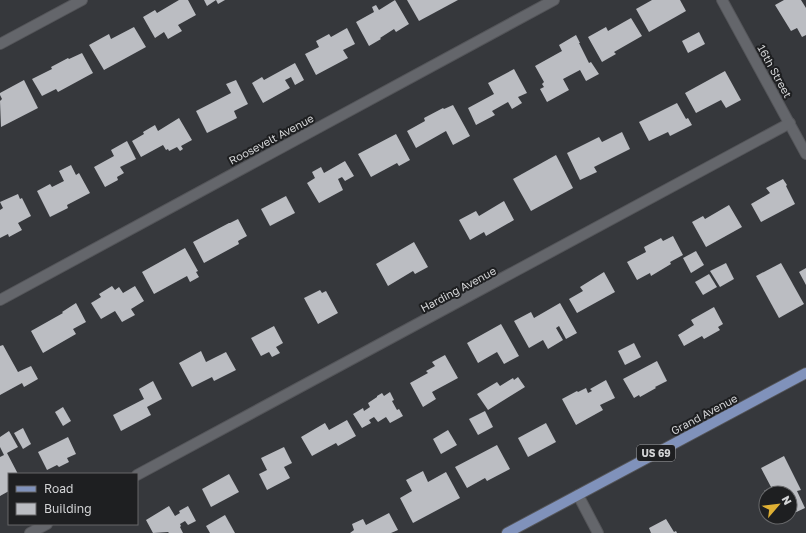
<svg xmlns="http://www.w3.org/2000/svg" width="806" height="533" font-family="'Golos Text',sans-serif">
  <style>
    .building { fill: #bbbdc2 }
    .lines { fill: none; stroke-linecap: round; stroke-linejoin: round }
    .street-casing { stroke: #545559; stroke-width: 12 }
    .primary-casing { stroke: #545559; stroke-width: 12 }
    .street { stroke: #64666b; stroke-width: 10 }
    .primary { stroke: #8092bb; stroke-width: 10 }
    .labels { text-anchor: middle; dominant-baseline: central; stroke-width: 4; stroke-linejoin: round; paint-order: stroke }
    .shield { fill: #1e1f21; stroke: #9d9ea0; stroke-width: 1 }
    .shield-label { font-size: 10px; font-weight: bold; fill: #d3d4d6 }
    .street-label { font-size: 11px; fill: #d3d4d6; stroke: #1e1f21 }
  </style>
  <rect width="100%" height="100%" fill="#36383c"/>
  <g class="building">
    <polygon points="179,0 188,0 196,15 178,25 182,31 168,39 164,32 155,38 143,17 155,10 157,13"/>
    <polygon points="204,0 225,0 218,4 216,0 207,6"/>
    <polygon points="395,0 409,24 396,32 394,29 380,38 381,39 369,46 356,22 374,12 372,7 376,5 379,10"/>
    <polygon points="407,0 458,0 419,21"/>
    <polygon points="652,0 680,0 686,11 649,32 636,9"/>
    <polygon points="784,0 801,0 806,8 806,35 802,37 797,28 791,31 775,5"/>
    <polygon points="631,18 642,36 614,52 616,54 602,62 588,37 606,27 608,31"/>
    <polygon points="134,27 146,47 104,70 89,45 109,34 111,39"/>
    <polygon points="347,28 355,44 343,50 348,58 316,75 305,54 319,47 316,41 329,34 331,37"/>
    <polygon points="699,32 705,44 688,53 682,41"/>
    <polygon points="576,35 580,43 579,43 589,63 591,62 599,74 586,81 580,70 563,79 569,90 547,102 540,89 544,87 542,84 544,82 535,66 562,51 559,45"/>
    <polygon points="82,53 93,73 58,92 56,89 42,96 32,79 52,69 51,67 68,58 69,59"/>
    <polygon points="295,63 304,80 295,85 291,77 285,80 290,88 263,103 252,83 262,77 264,80"/>
    <polygon points="514,69 527,93 518,97 522,103 512,109 508,102 492,111 495,115 476,125 468,108 494,94 488,83"/>
    <polygon points="725,71 741,100 726,108 721,100 696,113 685,93"/>
    <polygon points="24,80 38,108 1,127 0,101 2,99 0,95 0,93"/>
    <polygon points="236,80 248,104 234,111 237,118 207,133 196,111 231,93 226,84"/>
    <polygon points="677,103 686,119 688,118 692,125 670,136 668,132 649,141 639,122"/>
    <polygon points="453,105 470,136 453,145 446,131 416,148 407,131 425,121 424,118 443,108 444,109"/>
    <polygon points="179,118 192,140 181,146 183,149 180,151 177,147 169,151 168,149 166,150 163,145 141,157 132,141 144,134 143,132 155,125 158,131"/>
    <polygon points="622,132 630,149 594,167 597,172 580,180 567,153 599,137 602,142"/>
    <polygon points="396,134 410,160 399,166 397,163 371,177 358,154"/>
    <polygon points="127,141 136,159 120,167 124,173 117,177 118,180 105,187 94,167 114,156 111,150"/>
    <polygon points="556,155 573,188 531,211 513,179"/>
    <polygon points="345,161 354,176 345,181 342,177 338,179 343,190 319,203 307,183 315,178 312,172 321,167 324,173"/>
    <polygon points="71,165 76,175 79,173 90,193 67,205 68,208 50,217 37,191 50,184 52,187 64,181 59,171"/>
    <polygon points="783,179 787,185 786,186 795,204 761,222 751,204 770,193 766,188"/>
    <polygon points="18,194 20,199 22,198 31,216 18,223 22,230 9,237 8,234 0,238 0,210 3,208 0,202"/>
    <polygon points="286,196 295,213 270,226 261,209"/>
    <polygon points="504,201 514,220 486,236 484,232 470,240 459,220 476,211 479,216"/>
    <polygon points="729,205 742,227 706,247 692,222 703,216 705,219"/>
    <polygon points="238,219 247,236 238,241 239,244 204,263 193,242 229,223 230,223"/>
    <polygon points="673,236 683,255 670,262 671,264 651,276 650,273 637,280 627,262 646,252 644,247 661,238 663,241"/>
    <polygon points="414,242 428,267 415,274 413,271 388,286 376,264"/>
    <polygon points="185,248 198,271 196,272 199,277 190,282 187,276 154,294 142,272"/>
    <polygon points="696,251 704,265 691,273 683,258"/>
    <polygon points="726,263 734,279 720,287 710,271"/>
    <polygon points="781,263 804,304 779,318 756,276"/>
    <polygon points="806,268 806,285 799,272"/>
    <polygon points="604,272 615,292 577,313 569,299 583,291 580,287"/>
    <polygon points="709,274 717,287 703,295 695,282"/>
    <polygon points="112,286 115,290 119,287 123,293 135,286 144,301 131,309 135,315 122,322 115,311 101,319 91,303 101,297 99,294"/>
    <polygon points="320,290 322,293 326,291 338,313 318,324 304,298"/>
    <polygon points="76,303 86,322 73,329 76,334 43,353 31,331 63,313 62,312"/>
    <polygon points="560,303 577,333 566,339 559,326 556,328 563,340 548,349 543,340 529,348 514,321 531,312 534,318"/>
    <polygon points="714,307 723,324 718,327 720,330 704,339 702,336 684,346 678,335 694,325 691,320"/>
    <polygon points="501,324 519,356 504,364 497,352 478,363 467,343"/>
    <polygon points="274,326 283,343 276,347 280,353 272,357 269,352 261,356 251,338"/>
    <polygon points="634,343 641,357 625,365 618,351"/>
    <polygon points="3,345 18,372 31,366 38,379 24,387 22,383 0,395 0,346"/>
    <polygon points="201,351 206,362 226,352 236,370 214,381 212,377 192,387 179,363"/>
    <polygon points="445,355 458,378 432,392 436,399 423,407 410,383 428,373 426,371 435,366 432,362"/>
    <polygon points="657,361 667,381 655,387 656,388 640,397 639,395 634,398 623,379"/>
    <polygon points="518,377 525,387 488,410 477,394 497,382 500,386 513,378 514,380"/>
    <polygon points="606,380 615,398 600,405 603,410 576,425 562,399 577,391 578,392 586,388 588,393 592,391 590,389"/>
    <polygon points="153,381 162,399 147,407 151,415 121,431 113,415 144,399 139,389"/>
    <polygon points="390,392 394,400 392,401 397,410 399,409 403,416 390,423 386,417 378,422 374,417 369,420 371,423 362,428 353,414 363,408 364,411 370,407 368,403 377,397 377,396 382,393 384,396"/>
    <polygon points="63,407 71,421 63,426 55,412"/>
    <polygon points="485,411 493,427 478,435 469,419"/>
    <polygon points="347,420 356,436 338,446 336,443 312,456 301,437 325,423 329,430"/>
    <polygon points="546,423 556,442 528,457 518,438"/>
    <polygon points="23,428 31,444 23,449 14,433"/>
    <polygon points="448,430 457,445 441,454 433,439"/>
    <polygon points="9,431 18,447 7,453 18,474 9,474 9,491 0,496 0,457 4,455 0,447 0,437"/>
    <polygon points="68,437 76,454 67,458 69,462 59,467 57,465 47,470 38,452"/>
    <polygon points="497,445 510,469 487,481 485,478 467,488 455,467"/>
    <polygon points="284,447 292,463 284,467 290,478 267,490 259,474 267,470 261,458"/>
    <polygon points="784,456 801,490 797,491 805,508 790,515 790,493 765,493 764,491 771,487 761,468"/>
    <polygon points="423,471 428,482 446,472 460,498 413,523 400,498 412,491 406,480"/>
    <polygon points="229,474 239,492 211,507 202,489"/>
    <polygon points="169,506 175,516 180,513 179,511 188,506 196,521 188,525 185,521 180,524 181,526 180,527 183,533 169,533 168,532 153,533 146,520"/>
    <polygon points="389,513 398,530 391,533 350,533 354,530 352,524 363,519 366,525"/>
    <polygon points="225,515 235,533 210,533 206,526"/>
    <polygon points="666,519 674,532 676,531 677,533 651,533 649,528"/>
  </g>
  <g class="lines">
    <g class="street-casing">
      <g id="street">
        <polyline points="722,0 806,154"/>
        <polyline points="0,44 82,0"/>
        <polyline points="0,300 554,0"/>
        <polyline points="137,475 790,123"/>
        <polyline points="578,495 598,533"/>
        <polyline points="30,533 47,524"/>
      </g>
    </g>
    <g class="primary-casing">
      <polyline id="primary" points="507,533 806,373"/>
    </g>
    <use href="#street" class="street"/>
    <use href="#primary" class="primary"/>
  </g>
  <g class="labels">
    <rect class="shield" x="637" y="445" width="38" height="16" rx="3"/>
    <g class="shield-label">
      <text x="656" y="453">US 69</text>
    </g>
    <g class="street-label">
      <text transform="translate(775 71) rotate(61)">16th Street</text>
      <text transform="translate(271 139) rotate(-28)">Roosevelt Avenue</text>
      <text transform="translate(458 289) rotate(-28)">Harding Avenue</text>
      <text transform="translate(704 414) rotate(-28)">Grand Avenue</text>
    </g>
  </g>
  <rect x="8" y="473" width="130" height="52" fill="#1e1f21" stroke="#666769"/>
  <rect x="16" y="486" width="20" height="6" fill="#8092bb" stroke="#666769"/>
  <text x="44" y="493" font-size="12" fill="#d3d4d6">Road</text>
  <rect x="16" y="503" width="20" height="12" fill="#bbbdc2" stroke="#666769"/>
  <text x="44" y="513" font-size="12" fill="#d3d4d6">Building</text>
  <g transform="translate(778 505) rotate(62)"><circle r="19" fill="#1e1f21" stroke="#666769"/>
  <path d="M0-3L7 15L0 10L-7 15Z" fill="#dfb034"/>
  <text y="-6" font-size="11" font-weight="bold" text-anchor="middle" fill="#d3d4d6">N</text>
  </g>
</svg>
